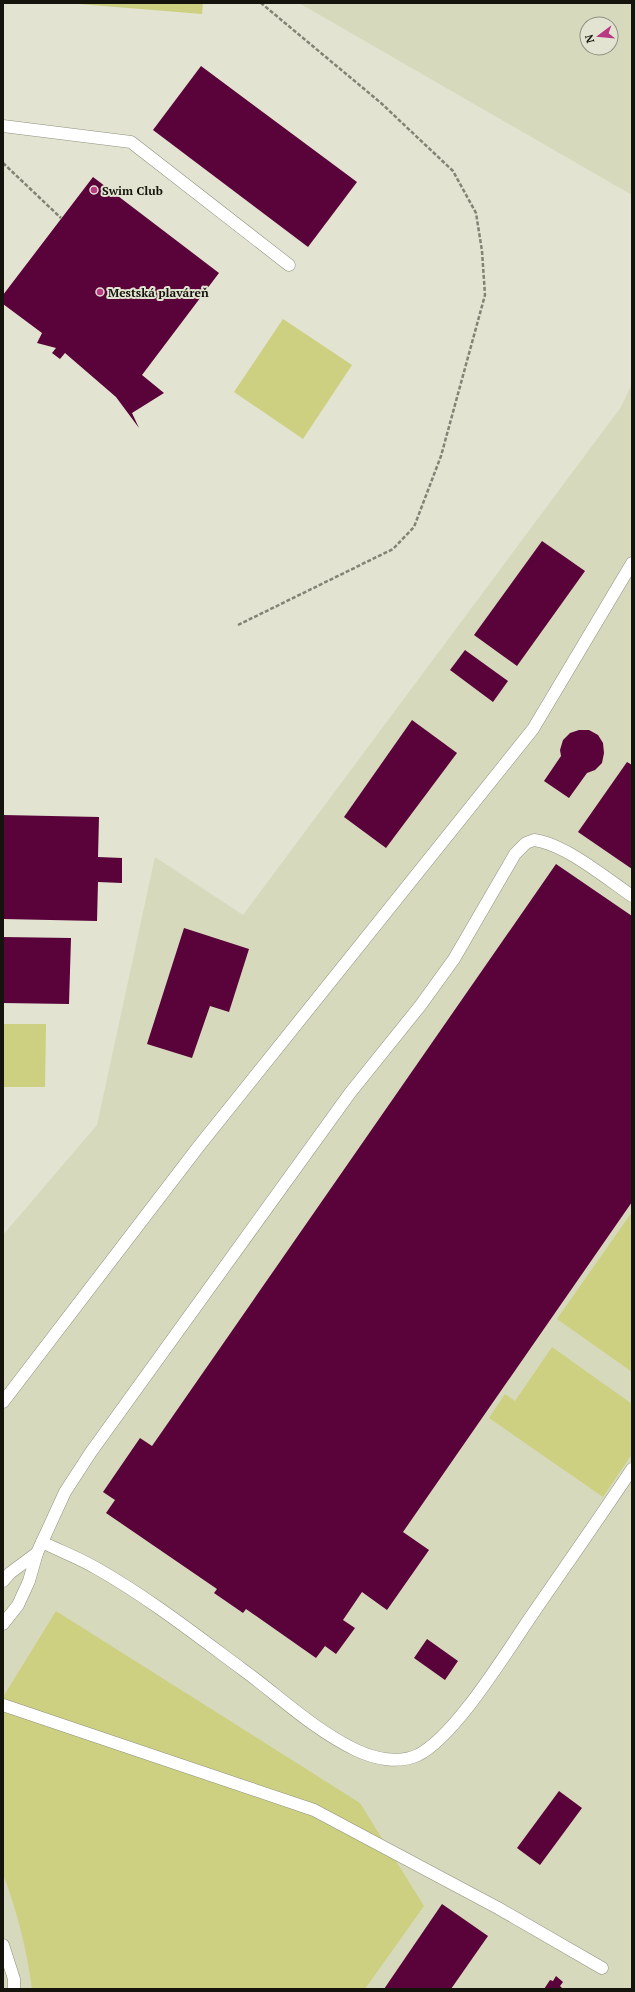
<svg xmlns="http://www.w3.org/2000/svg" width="635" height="1992" font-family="'PT Serif',serif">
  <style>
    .built { fill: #d7d9bd; fill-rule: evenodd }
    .green { fill: #cdd080 }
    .building { fill: #5a033a }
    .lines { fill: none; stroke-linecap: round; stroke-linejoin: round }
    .service-casing { stroke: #8f917e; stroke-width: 13 }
    .path { stroke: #828375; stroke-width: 2.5; stroke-dasharray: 4 2; stroke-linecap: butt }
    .service { stroke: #fff; stroke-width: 12 }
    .poi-dot { fill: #b83882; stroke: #e2e3d0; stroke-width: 1.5 }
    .labels { text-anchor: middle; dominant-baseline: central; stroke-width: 4; stroke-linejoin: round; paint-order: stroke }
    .poi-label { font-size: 12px; font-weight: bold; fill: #14140d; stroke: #e2e3d0; text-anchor: start }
  </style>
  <rect width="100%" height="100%" fill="#e2e3d0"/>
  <g class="built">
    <path d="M299,3H632V195ZM587,24H611V48H587Z"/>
    <polygon points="632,384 632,1989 3,1989 3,1235 97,1125 155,857 243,915 621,407"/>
  </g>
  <g class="green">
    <polygon points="66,3 203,3 202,14"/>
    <polygon points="283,319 352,365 303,439 234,392"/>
    <polygon points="3,1024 46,1024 45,1087 3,1087"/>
    <polygon points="632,1212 632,1372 557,1319"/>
    <polygon points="552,1347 632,1404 632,1454 603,1497 489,1418 505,1394 515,1401"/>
    <path d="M56,1611L360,1803L424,1906L365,1989H32C27,1950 17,1911 3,1874V1697Z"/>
  </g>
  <g class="building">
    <polygon points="201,66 357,182 308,247 153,130"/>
    <polygon points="93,177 219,273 142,375 164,393 132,413 139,428 116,397 65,353 60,359 52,353 56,348 37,343 42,333 3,304 3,295"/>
    <polygon points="542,541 585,571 517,666 474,635"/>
    <polygon points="465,650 508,681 493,702 450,670"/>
    <polygon points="412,720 457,753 386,848 344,817"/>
    <polygon points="579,730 589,730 598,735 603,743 604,753 602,763 595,770 587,773 569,798 544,781 561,756 560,750 563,740 570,733"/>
    <polygon points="627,762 632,765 632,869 578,832"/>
    <polygon points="3,815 99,817 98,857 122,858 122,883 98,882 97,921 3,919"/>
    <polygon points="556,864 632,916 632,1202 403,1532 429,1550 387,1610 362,1592 343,1620 355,1628 336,1654 325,1646 316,1658 246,1609 243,1613 214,1593 217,1589 106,1513 115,1500 103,1492 140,1438 152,1446"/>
    <polygon points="184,928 249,949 229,1012 210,1006 192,1058 147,1044"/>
    <polygon points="3,937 71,938 69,1004 3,1003"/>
    <polygon points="427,1639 458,1661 445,1680 414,1658"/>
    <polygon points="559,1791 582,1808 540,1865 517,1848"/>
    <polygon points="442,1904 488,1936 451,1989 384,1989"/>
    <polygon points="556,1976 563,1982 560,1986 563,1989 544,1989 550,1980 553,1981"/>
  </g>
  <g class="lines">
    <g class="service-casing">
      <g id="service">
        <polyline points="3,126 131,142 289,265"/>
        <polyline points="3,1402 199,1146 533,729 632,563"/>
        <path d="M42,1542C60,1551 79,1558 96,1568C146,1596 196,1635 242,1669C279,1696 314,1730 356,1750C375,1759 399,1764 418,1755C457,1735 508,1649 534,1612C567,1564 600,1517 632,1469"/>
        <polyline points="3,1581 10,1573 37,1553"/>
        <path d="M3,1624L18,1605L29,1581L37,1553L65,1492L91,1452L350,1093L420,1006L454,959L515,854L526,843L534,840C565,844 606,878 632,896"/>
        <polyline points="3,1705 314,1810 498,1908 602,1968"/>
        <polyline points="3,1945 14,1979 14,1989"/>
      </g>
    </g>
    <g class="path">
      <polyline points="3,163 61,218"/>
      <polyline points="238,625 393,549 414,527 441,456 485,295 482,251 476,213 453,171 381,103 261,3"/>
    </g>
    <use href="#service" class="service"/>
  </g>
  <g class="poi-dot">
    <circle cx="94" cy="190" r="4"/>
    <circle cx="100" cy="292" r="4"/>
  </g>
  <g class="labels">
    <g class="poi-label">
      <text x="102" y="190">Swim Club</text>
      <text x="108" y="292">Mestská plaváreň</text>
    </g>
  </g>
  <rect width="635" height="1992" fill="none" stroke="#14140d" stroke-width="8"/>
  <g transform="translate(599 36) rotate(254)"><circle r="19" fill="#e2e3d0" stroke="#909082"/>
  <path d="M0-3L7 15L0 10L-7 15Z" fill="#b83882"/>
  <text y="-6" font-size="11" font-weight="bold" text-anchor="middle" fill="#14140d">N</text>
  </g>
</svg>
